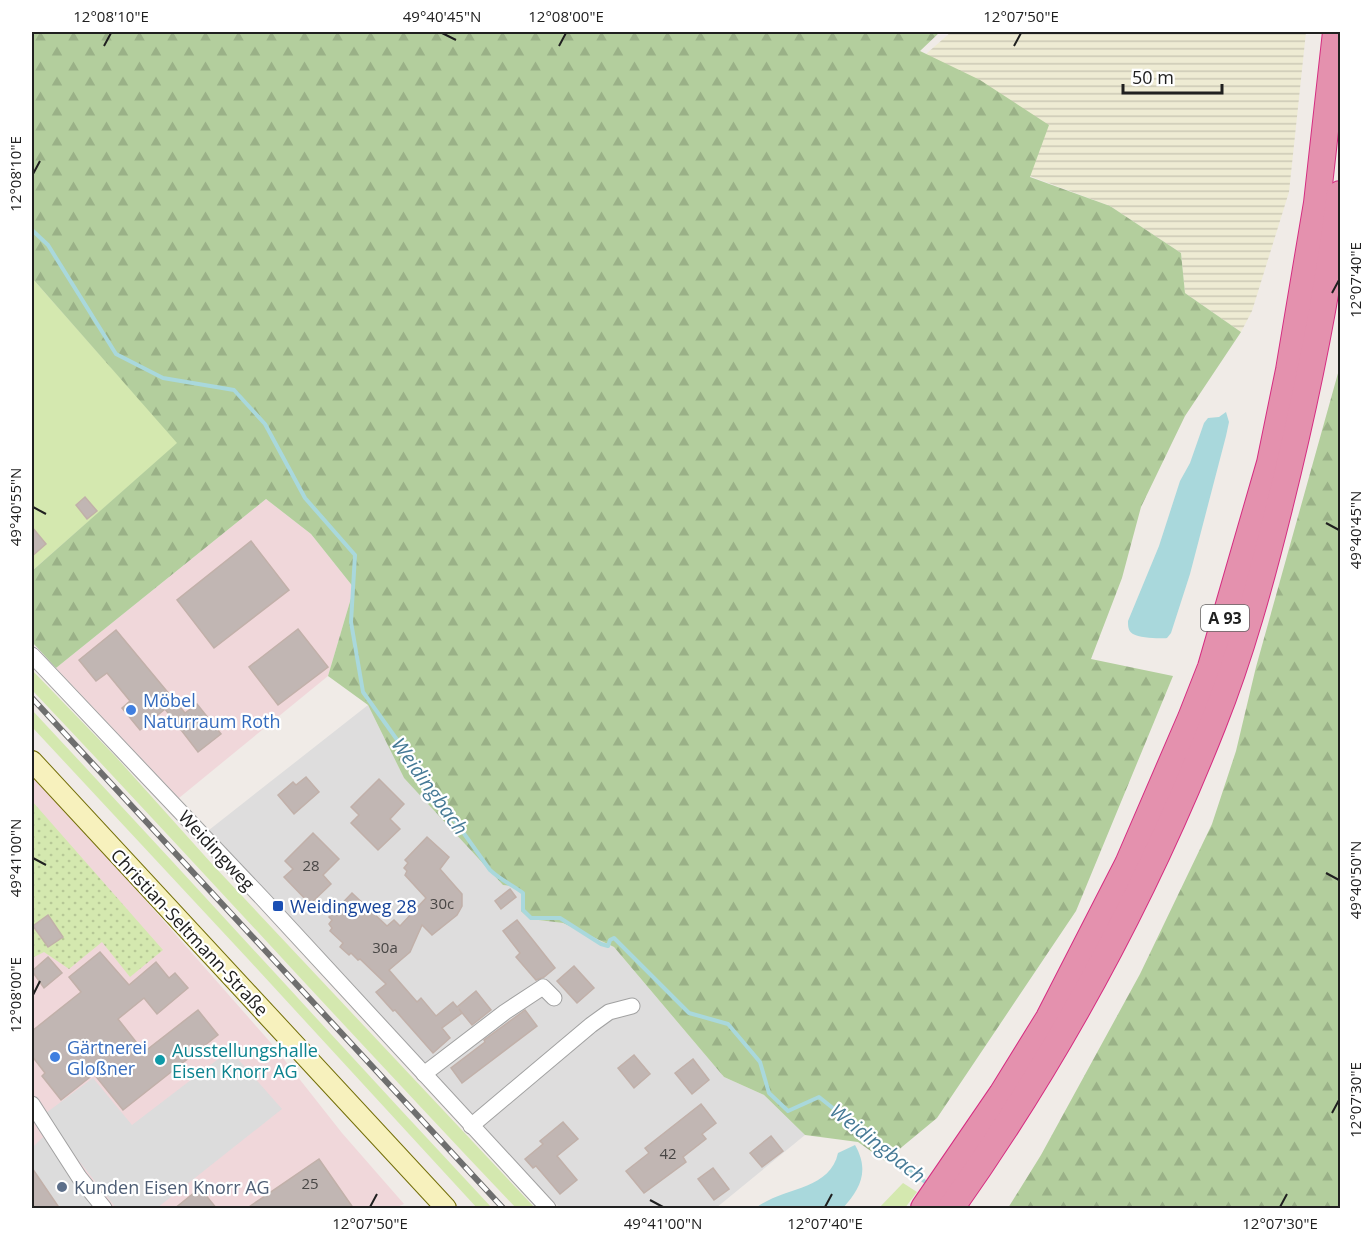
<svg xmlns="http://www.w3.org/2000/svg" width="1372" height="1240" font-family="'Open Sans',sans-serif">
  <style>
    .residential { fill: #dedddd }
    .commercial { fill: #f0d7da }
    .farmland { fill: url(#farmland-rules) }
    .grass { fill: #d4e8af }
    .forest { fill: url(#forest-firs) }
    .garden { fill: url(#garden-dots) }
    .parking { fill: #dcdcdc }
    .water { fill: #a9d8dc }
    .lines { fill: none; stroke-linecap: round; stroke-linejoin: round }
    .stream { stroke: #a9d8dc; stroke-width: 4 }
    .building { fill: #c1b6b3; stroke: #c1b0a9; stroke-width: 1.5 }
    .street-casing { stroke: #a1a1a1; stroke-width: 17 }
    .secondary-casing { stroke: #746f09; stroke-width: 22 }
    .highway-casing { stroke: #d52d81; stroke-width: 28 }
    .street { stroke: #fff; stroke-width: 15 }
    .secondary { stroke: #f7f1bd; stroke-width: 20 }
    .highway { stroke: #e491ae; stroke-width: 26 }
    .rail-casing { stroke: #6e6e6e; stroke-width: 6 }
    .rail { stroke: #fff; stroke-width: 4; stroke-dasharray: 11; stroke-linecap: butt }
    .ticks { fill: none; stroke: #202020; stroke-width: 2 }
    .shop-dot { fill: #3f7fe0; stroke: #fff; stroke-width: 2 }
    .transit-dot { fill: #1a4fb4; stroke: #fff; stroke-width: 2 }
    .culture-dot { fill: #0f9aa8; stroke: #fff; stroke-width: 2 }
    .service-dot { fill: #5c6f8a; stroke: #fff; stroke-width: 2 }
    .labels { text-anchor: middle; dominant-baseline: central; stroke-width: 4.5; stroke-linejoin: round; paint-order: stroke }
    .number-label { font-size: 15px; fill: #484645 }
    .shield { fill: #fff; stroke: #636363; stroke-width: 1.5 }
    .shield-label { font-size: 16px; font-weight: bold; fill: #202020 }
    .shop-label { font-size: 18px; fill: #366cbe; stroke: #fff; text-anchor: start }
    .street-label { font-size: 18px; fill: #202020; stroke: #fff }
    .transit-label { font-size: 18px; fill: #164399; stroke: #fff; text-anchor: start }
    .culture-label { font-size: 18px; fill: #0d838f; stroke: #fff; text-anchor: start }
    .service-label { font-size: 18px; fill: #4e5e75; stroke: #fff; text-anchor: start }
    .water-label { font-size: 20px; font-style: italic; fill: #467a96; stroke: #fff }
    .neatline { fill: none; stroke: #202020; stroke-width: 2 }
    .ticks-label { font-size: 15px; text-anchor: middle; fill: #202020 }
  </style>
  <defs>
    <pattern id="farmland-rules" width="6" height="5" patternUnits="userSpaceOnUse" patternTransform="scale(1.5)"><rect width="6" height="5" fill="#eeebd3"/><path d="M0 2.5h6" fill="none" stroke="#ccc9b5"/></pattern>
    <pattern id="forest-firs" width="22" height="20" patternUnits="userSpaceOnUse" patternTransform="scale(1.5)"><rect width="22" height="20" fill="#b3ce9d"/><path d="M5 1l3.5 6h-7zM16 11l3.5 6h-7z" fill="#9ab187"/></pattern>
    <pattern id="garden-dots" width="8" height="8" patternUnits="userSpaceOnUse" patternTransform="scale(1.5)"><rect width="8" height="8" fill="#d4e8af"/><path d="M2 2h.1M6 6h.1" fill="none" stroke="#b6c796" stroke-width="1.8" stroke-linecap="round"/></pattern>
  </defs>
  <rect width="100%" height="100%" fill="#f0ebe7"/>
  <polygon class="residential" points="368,705 404,778 521,893 522,911 530,919 563,923 614,947 724,1077 764,1095 805,1135 716,1208 560,1208 511,1159 209,830"/>
  <g class="commercial">
    <polygon points="266,499 311,534 354,588 328,676 179,798 56,668"/>
    <polygon points="32,774 140,894 271,1043 342,1133 404,1204 395,1208 32,1208"/>
  </g>
  <polygon class="farmland" points="951,32 1306,32 1289,192 1252,311 1241,332 1185,293 1181,253 1110,206 1030,176 926,54"/>
  <g class="grass">
    <polygon points="32,278 178,443 32,571"/>
    <path d="M32,670L116,757L212,864L535,1208H516C353,1037 195,862 32,690Z"/>
    <path d="M32,710C186,875 338,1043 492,1208H477L248,959L32,727Z"/>
    <polygon points="903,1183 917,1192 905,1208 879,1208"/>
  </g>
  <g class="forest">
    <polygon points="32,32 940,32 920,51 980,80 1049,125 1030,177 1110,206 1181,253 1185,293 1241,332 1185,416 1141,507 1122,578 1091,659 1173,676 1076,911 937,1118 885,1161 858,1142 805,1135 764,1095 724,1077 614,947 563,923 530,919 521,911 521,893 512,886 503,885 404,778 368,705 328,676 354,588 311,534 266,499 56,668 32,642 32,571 177,443 32,278"/>
    <polygon points="1340,366 1340,1208 1008,1208 1041,1155 1140,974 1212,824 1236,751 1256,667"/>
  </g>
  <polygon class="garden" points="32,801 163,950 130,977 102,942 69,969 44,952 32,958"/>
  <g class="parking">
    <polygon points="230,1050 282,1109 157,1208 116,1208 57,1133 46,1113 93,1078 132,1125"/>
    <polygon points="43,1137 96,1208 60,1208 32,1168 33,1147"/>
  </g>
  <g class="water">
    <path d="M1226,412L1229,422L1226,436L1190,574L1171,633L1167,638C1159,639 1140,638 1133,634C1128,631 1128,626 1128,621L1159,546L1180,481L1190,463L1204,423L1208,418L1219,417Z"/>
    <path d="M855,1145C870,1171 860,1189 843,1208H756C782,1187 830,1191 838,1153Z"/>
  </g>
  <g class="lines">
    <path class="stream" d="M32,230L48,245L116,354L163,378L234,390L265,424L305,498L355,555L351,622L363,692L490,870C502,881 511,884 523,893V910L531,918H560L601,944L608,946L610,940L614,938L689,1013L728,1024L760,1062L769,1093L788,1111L819,1097L929,1185"/>
  </g>
  <g class="building">
    <polygon points="85,497 97,511 87,519 76,505"/>
    <polygon points="32,527 46,544 32,556"/>
    <polygon points="251,541 289,590 214,648 177,600"/>
    <polygon points="298,629 328,667 278,705 249,667"/>
    <polygon points="116,630 185,713 197,704 221,734 198,752 165,709 140,730 122,708 130,701 107,673 96,681 79,660"/>
    <polygon points="306,777 319,792 294,814 278,795 293,782 296,785"/>
    <polygon points="379,779 404,804 390,819 400,829 378,850 351,823 359,815 351,807"/>
    <polygon points="313,833 339,859 323,875 331,884 310,904 284,877 293,869 285,861"/>
    <polygon points="427,837 449,857 440,869 462,894 462,906 457,915 432,935 422,925 410,952 389,970 417,1002 421,998 436,1016 453,1002 457,1007 476,991 491,1010 472,1025 459,1009 462,1013 442,1028 450,1038 433,1053 395,1010 393,1011 376,992 386,984 360,959 358,960 351,953 349,955 340,947 343,943 330,931 332,928 329,924 332,920 329,917 352,893 387,926 394,920 400,926 426,898 405,875 407,871 404,868 408,863 405,860"/>
    <polygon points="510,889 516,897 501,909 495,901"/>
    <polygon points="48,915 63,937 48,947 33,926"/>
    <polygon points="517,920 555,968 544,977 536,980 516,957 520,953 503,931"/>
    <polygon points="100,952 129,985 156,962 169,978 175,973 188,988 157,1014 144,998 118,1019 144,1052 198,1010 218,1035 123,1110 94,1074 61,1100 42,1076 45,1073 32,1056 32,1031 81,992 69,977"/>
    <polygon points="48,957 62,973 44,988 32,971"/>
    <polygon points="574,966 594,988 577,1003 557,981"/>
    <polygon points="525,1010 537,1026 462,1083 451,1068 485,1042 484,1040"/>
    <polygon points="634,1055 650,1074 634,1088 618,1068"/>
    <polygon points="693,1059 709,1080 692,1094 675,1073"/>
    <polygon points="701,1104 716,1123 702,1134 706,1139 683,1157 686,1162 644,1193 626,1171 649,1153 645,1148"/>
    <polygon points="563,1122 578,1139 557,1156 577,1180 560,1194 536,1166 533,1168 525,1159 543,1144 540,1141"/>
    <polygon points="771,1136 783,1151 762,1167 750,1153"/>
    <polygon points="319,1159 354,1209 246,1209"/>
    <polygon points="32,1168 60,1209 32,1209"/>
    <polygon points="713,1168 729,1189 714,1200 698,1179"/>
    <polygon points="200,1188 217,1209 174,1209"/>
  </g>
  <g class="lines">
    <g class="street-casing">
      <g id="street">
        <polyline points="32,655 263,899 548,1208"/>
        <polyline points="424,1074 505,1012 543,987 554,998"/>
        <polyline points="32,1104 79,1177 104,1208"/>
        <polyline points="471,1126 591,1025 609,1012 632,1006"/>
      </g>
    </g>
    <g class="secondary-casing">
      <polyline id="secondary" points="32,761 446,1208"/>
    </g>
    <g class="highway-casing">
      <g id="highway">
        <polyline points="924,1208 1002,1094 1049,1018 1128,864 1191,718 1211,667 1270,463 1289,370 1317,203 1336,32"/>
        <path d="M951,1208C1057,1058 1145,896 1213,724C1241,654 1261,580 1279,508C1305,404 1327,300 1340,194"/>
      </g>
    </g>
    <use href="#street" class="street"/>
    <use href="#secondary" class="secondary"/>
    <use href="#highway" class="highway"/>
    <g class="rail-casing">
      <polyline id="rail" points="32,698 503,1208"/>
    </g>
    <use href="#rail" class="rail"/>
  </g>
  <path class="ticks" d="M442,33L456,40M104,46L111,33M559,46L566,33M1014,46L1021,33M33,174L40,161M1332,293L1339,280M33,507L46,514M1326,523L1339,530M33,858L46,865M1326,873L1339,880M33,995L40,981M1332,1113L1339,1100M650,1200L663,1207M370,1207L377,1194M825,1207L832,1194M1280,1207L1287,1194"/>
  <g class="shop-dot">
    <circle cx="131" cy="710" r="6"/>
    <circle cx="55" cy="1057" r="6"/>
  </g>
  <rect class="transit-dot" x="272" y="900" width="12" height="12" rx="3"/>
  <circle class="culture-dot" cx="160" cy="1060" r="6"/>
  <circle class="service-dot" cx="62" cy="1187" r="6"/>
  <g class="labels">
    <g class="number-label">
      <text x="311" y="865">28</text>
      <text x="442" y="903">30c</text>
      <text x="385" y="947">30a</text>
      <text x="668" y="1153">42</text>
      <text x="310" y="1183">25</text>
    </g>
    <rect class="shield" x="1201" y="605" width="48" height="26" rx="4.5"/>
    <g class="shield-label">
      <text x="1225" y="618">A 93</text>
    </g>
    <g class="shop-label">
      <text x="143" y="700">Möbel<tspan x="143" dy="21">Naturraum Roth</tspan></text>
      <text x="67" y="1047">Gärtnerei<tspan x="67" dy="21">Gloßner</tspan></text>
    </g>
    <g class="street-label">
      <text transform="translate(217 850) rotate(47)">Weidingweg</text>
      <text transform="translate(190 932) rotate(47)">Christian-Seltmann-Straße</text>
    </g>
    <g class="transit-label">
      <text x="290" y="906">Weidingweg 28</text>
    </g>
    <g class="culture-label">
      <text x="172" y="1050">Ausstellungshalle<tspan x="172" dy="21">Eisen Knorr AG</tspan></text>
    </g>
    <g class="service-label">
      <text x="74" y="1187">Kunden Eisen Knorr AG</text>
    </g>
    <g class="water-label">
      <text transform="translate(430 786) rotate(54)">Weidingbach</text>
      <text transform="translate(878 1143) rotate(38)">Weidingbach</text>
    </g>
  </g>
  <rect width="1372" height="1240" fill="none" stroke="#ffffff" stroke-width="66"/>
  <path d="M1123 84v9h99v-9" fill="none" stroke="#202020" stroke-width="3"/>
  <text x="1132" y="84" font-size="18" fill="#202020" stroke="#ffffff" stroke-width="4.5" paint-order="stroke">50 m</text>
  <rect x="33" y="33" width="1306" height="1174" class="neatline"/>
  <g class="ticks-label">
    <text x="111" y="22">12°08'10"E</text>
    <text x="442" y="22">49°40'45"N</text>
    <text x="566" y="22">12°08'00"E</text>
    <text x="1021" y="22">12°07'50"E</text>
    <text transform="translate(16 174) rotate(-90)" y="5">12°08'10"E</text>
    <text transform="translate(1356 280) rotate(-90)" y="5">12°07'40"E</text>
    <text transform="translate(16 507) rotate(-90)" y="5">49°40'55"N</text>
    <text transform="translate(1356 530) rotate(-90)" y="5">49°40'45"N</text>
    <text transform="translate(16 858) rotate(-90)" y="5">49°41'00"N</text>
    <text transform="translate(1356 880) rotate(-90)" y="5">49°40'50"N</text>
    <text transform="translate(16 995) rotate(-90)" y="5">12°08'00"E</text>
    <text transform="translate(1356 1100) rotate(-90)" y="5">12°07'30"E</text>
    <text x="370" y="1229">12°07'50"E</text>
    <text x="663" y="1229">49°41'00"N</text>
    <text x="825" y="1229">12°07'40"E</text>
    <text x="1280" y="1229">12°07'30"E</text>
  </g>
</svg>
